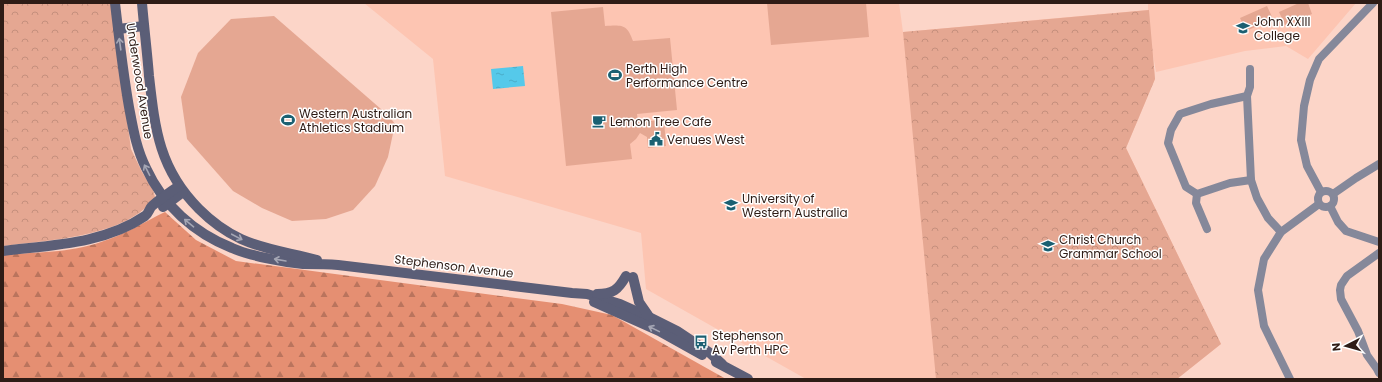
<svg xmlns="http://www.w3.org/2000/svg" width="1382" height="382" font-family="Poppins,sans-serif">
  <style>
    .built { fill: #fdc5b2 }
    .forest { fill: url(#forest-firs) }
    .park { fill: url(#park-crowns) }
    .pitch { fill: #e5a792 }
    .water { fill: url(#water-ripples) }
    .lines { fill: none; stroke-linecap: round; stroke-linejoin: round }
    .street { stroke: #85889a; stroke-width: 8 }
    .secondary { stroke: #5b5e77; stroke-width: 10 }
    .oneway { stroke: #a5a6b4 }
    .labels { text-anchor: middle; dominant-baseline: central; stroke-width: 3; stroke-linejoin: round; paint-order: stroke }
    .poi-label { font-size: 12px; fill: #2e1c16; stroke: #fff; text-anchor: start }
    .street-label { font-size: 12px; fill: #2e1c16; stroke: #fff }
  </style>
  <defs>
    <pattern id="forest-firs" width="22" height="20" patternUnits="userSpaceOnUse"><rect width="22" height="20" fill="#e58f72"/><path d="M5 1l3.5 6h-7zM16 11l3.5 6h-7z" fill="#ba745d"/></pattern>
    <pattern id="park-crowns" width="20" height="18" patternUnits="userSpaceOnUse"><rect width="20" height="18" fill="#e5a792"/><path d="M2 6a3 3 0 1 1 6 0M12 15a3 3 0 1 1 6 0" fill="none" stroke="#c58f7d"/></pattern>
    <pattern id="water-ripples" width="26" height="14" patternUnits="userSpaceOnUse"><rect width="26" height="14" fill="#55c9ea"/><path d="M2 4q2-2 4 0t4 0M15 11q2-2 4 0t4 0" fill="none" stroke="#4aacc8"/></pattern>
  </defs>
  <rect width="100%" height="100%" fill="#fcd5c8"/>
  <polygon class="built" points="364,3 899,3 903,32 1148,10 1148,3 1356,3 1308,59 1286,46 1245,51 1156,72 1153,55 1155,79 1126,148 1221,344 1177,379 806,379 646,289 641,233 445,176 433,59"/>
  <path class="forest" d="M165,212L196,240L236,261L562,304L612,315L726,379H3V255C35,252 70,253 101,242C124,235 144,222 165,212Z"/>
  <g class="park">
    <path d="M3,3H111L131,149L142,172L153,190L155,197C128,237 48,240 3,246Z"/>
    <polygon points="1149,10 1155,79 1126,148 1221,344 1177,379 936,379 903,32"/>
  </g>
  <g class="pitch">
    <polygon points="767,3 866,3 869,37 771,45"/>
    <polygon points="1299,3 1308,3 1312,14 1285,25 1279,12"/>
    <polygon points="1267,6 1273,19 1246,31 1240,18"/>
    <path d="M603,7L605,26C622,25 627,24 633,41L670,38L677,110L637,114L638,122L664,120L666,146L648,148L647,137L640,133L636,139L630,144L632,159L566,166L551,12Z"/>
    <polygon points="274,16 389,116 395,124 388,157 375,186 353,210 326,219 292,221 262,208 233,191 187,139 181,97 198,53 231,19"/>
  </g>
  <polygon class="water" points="523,66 525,86 493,89 491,69"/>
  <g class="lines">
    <g class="street">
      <polyline points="1250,69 1250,87 1247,96 1251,180 1257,198 1268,218 1281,232"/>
      <circle cx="1326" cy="199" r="8"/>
      <polyline points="1321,192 1307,166 1301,140 1304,106 1310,80 1319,59 1373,3"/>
      <polyline points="1197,194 1186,187 1168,143 1171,130 1180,114 1211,104 1247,96"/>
      <polyline points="1333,194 1356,178 1379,164"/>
      <polyline points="1330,206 1338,222 1346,231 1379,242"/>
      <polyline points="1207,229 1196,203 1197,194 1230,183 1251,180"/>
      <polyline points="1379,253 1347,276 1341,285 1340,290 1341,299 1358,331 1367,355 1377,369 1379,373"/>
      <polyline points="1290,379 1264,326 1258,290 1264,259 1281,232 1319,204"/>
    </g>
    <g class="secondary">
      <path d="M115,3C119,38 123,73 129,107C133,128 136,148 146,168C163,205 194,233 232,248C250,256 284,262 303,264C315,264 327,264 338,265C416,275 494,284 572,293L587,294L620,304L649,317L677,331L710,353L722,364"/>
      <path d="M142,3C144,27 147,51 149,76C155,129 159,169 199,209C211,221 226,232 241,239C265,250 292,253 317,260"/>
      <polyline points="118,29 144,26"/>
      <polyline points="163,207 183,192"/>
      <path d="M3,251C51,245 104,244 145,216C149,213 149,209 152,206C160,199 170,192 179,186"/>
      <polyline points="633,277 639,302 648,315"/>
      <path d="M597,294C613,294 618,290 626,276"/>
      <polyline points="594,302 659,331 702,355"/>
      <polyline points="716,362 748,379"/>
    </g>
  </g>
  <defs><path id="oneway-shaft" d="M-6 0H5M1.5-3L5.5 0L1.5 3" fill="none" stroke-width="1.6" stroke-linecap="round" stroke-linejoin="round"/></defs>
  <g class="oneway">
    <use href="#oneway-shaft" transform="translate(120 44) rotate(-98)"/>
    <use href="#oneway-shaft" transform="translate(147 170) rotate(-117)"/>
    <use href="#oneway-shaft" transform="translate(189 223) rotate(-140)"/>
    <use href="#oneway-shaft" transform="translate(237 237) rotate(28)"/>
    <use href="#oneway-shaft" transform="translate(280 260) rotate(-170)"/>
    <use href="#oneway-shaft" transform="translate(654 329) rotate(-154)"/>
  </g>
  <defs>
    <g id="school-bare" transform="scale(1.08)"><path d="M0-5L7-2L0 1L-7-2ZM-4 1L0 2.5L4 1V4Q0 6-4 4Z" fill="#1b6072" stroke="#fff" stroke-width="2.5" paint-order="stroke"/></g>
    <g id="stadium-bare" transform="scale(1.08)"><path d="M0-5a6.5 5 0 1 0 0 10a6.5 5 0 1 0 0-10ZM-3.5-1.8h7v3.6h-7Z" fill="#1b6072" stroke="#fff" stroke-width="2.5" paint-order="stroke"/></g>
    <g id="cafe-bare" transform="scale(1.08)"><path d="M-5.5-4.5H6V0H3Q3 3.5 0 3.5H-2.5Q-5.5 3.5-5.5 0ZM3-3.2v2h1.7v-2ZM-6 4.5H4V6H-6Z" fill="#1b6072" stroke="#fff" stroke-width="2.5" paint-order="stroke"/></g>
    <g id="civic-bare" transform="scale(1.08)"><path d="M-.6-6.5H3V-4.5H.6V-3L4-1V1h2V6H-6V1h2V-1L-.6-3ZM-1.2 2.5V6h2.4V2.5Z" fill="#1b6072" stroke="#fff" stroke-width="2.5" paint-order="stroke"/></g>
    <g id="university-bare" transform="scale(1.08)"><path d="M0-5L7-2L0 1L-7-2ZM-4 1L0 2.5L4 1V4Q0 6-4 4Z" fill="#1b6072" stroke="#fff" stroke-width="2.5" paint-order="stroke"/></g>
    <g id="bus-bare" transform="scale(1.08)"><path d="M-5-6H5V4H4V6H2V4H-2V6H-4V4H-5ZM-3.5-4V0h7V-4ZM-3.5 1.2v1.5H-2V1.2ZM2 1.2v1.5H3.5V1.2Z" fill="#1b6072" stroke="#fff" stroke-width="2.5" paint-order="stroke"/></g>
  </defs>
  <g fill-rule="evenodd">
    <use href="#school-bare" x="1243" y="28"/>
    <use href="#stadium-bare" x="615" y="75"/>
    <use href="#stadium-bare" x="288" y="120"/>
    <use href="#cafe-bare" x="599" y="121"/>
    <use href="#civic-bare" x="656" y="139"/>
    <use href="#university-bare" x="731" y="205"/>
    <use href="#school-bare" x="1048" y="246"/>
    <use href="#bus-bare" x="701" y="342"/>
  </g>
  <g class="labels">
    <g class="poi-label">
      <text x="1254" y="21">John XXIII<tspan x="1254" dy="14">College</tspan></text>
      <text x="626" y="68">Perth High<tspan x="626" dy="14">Performance Centre</tspan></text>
      <text x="299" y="113">Western Australian<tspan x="299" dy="14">Athletics Stadium</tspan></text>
      <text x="610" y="121">Lemon Tree Cafe</text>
      <text x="667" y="139">Venues West</text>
      <text x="742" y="198">University of<tspan x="742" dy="14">Western Australia</tspan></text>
      <text x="1059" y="239">Christ Church<tspan x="1059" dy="14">Grammar School</tspan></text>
      <text x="712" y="335">Stephenson<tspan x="712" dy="14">Av Perth HPC</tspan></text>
    </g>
    <g class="street-label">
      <text transform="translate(140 81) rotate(81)">Underwood Avenue</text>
      <text transform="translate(454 266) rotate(7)">Stephenson Avenue</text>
    </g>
  </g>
  <rect width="1382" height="382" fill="none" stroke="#2e1c16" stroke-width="8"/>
  <g transform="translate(1346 346) rotate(264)" stroke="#ffffff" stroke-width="3" paint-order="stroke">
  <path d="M0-3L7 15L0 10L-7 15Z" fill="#2e1c16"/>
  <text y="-6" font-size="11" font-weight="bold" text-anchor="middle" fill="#2e1c16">N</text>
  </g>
</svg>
